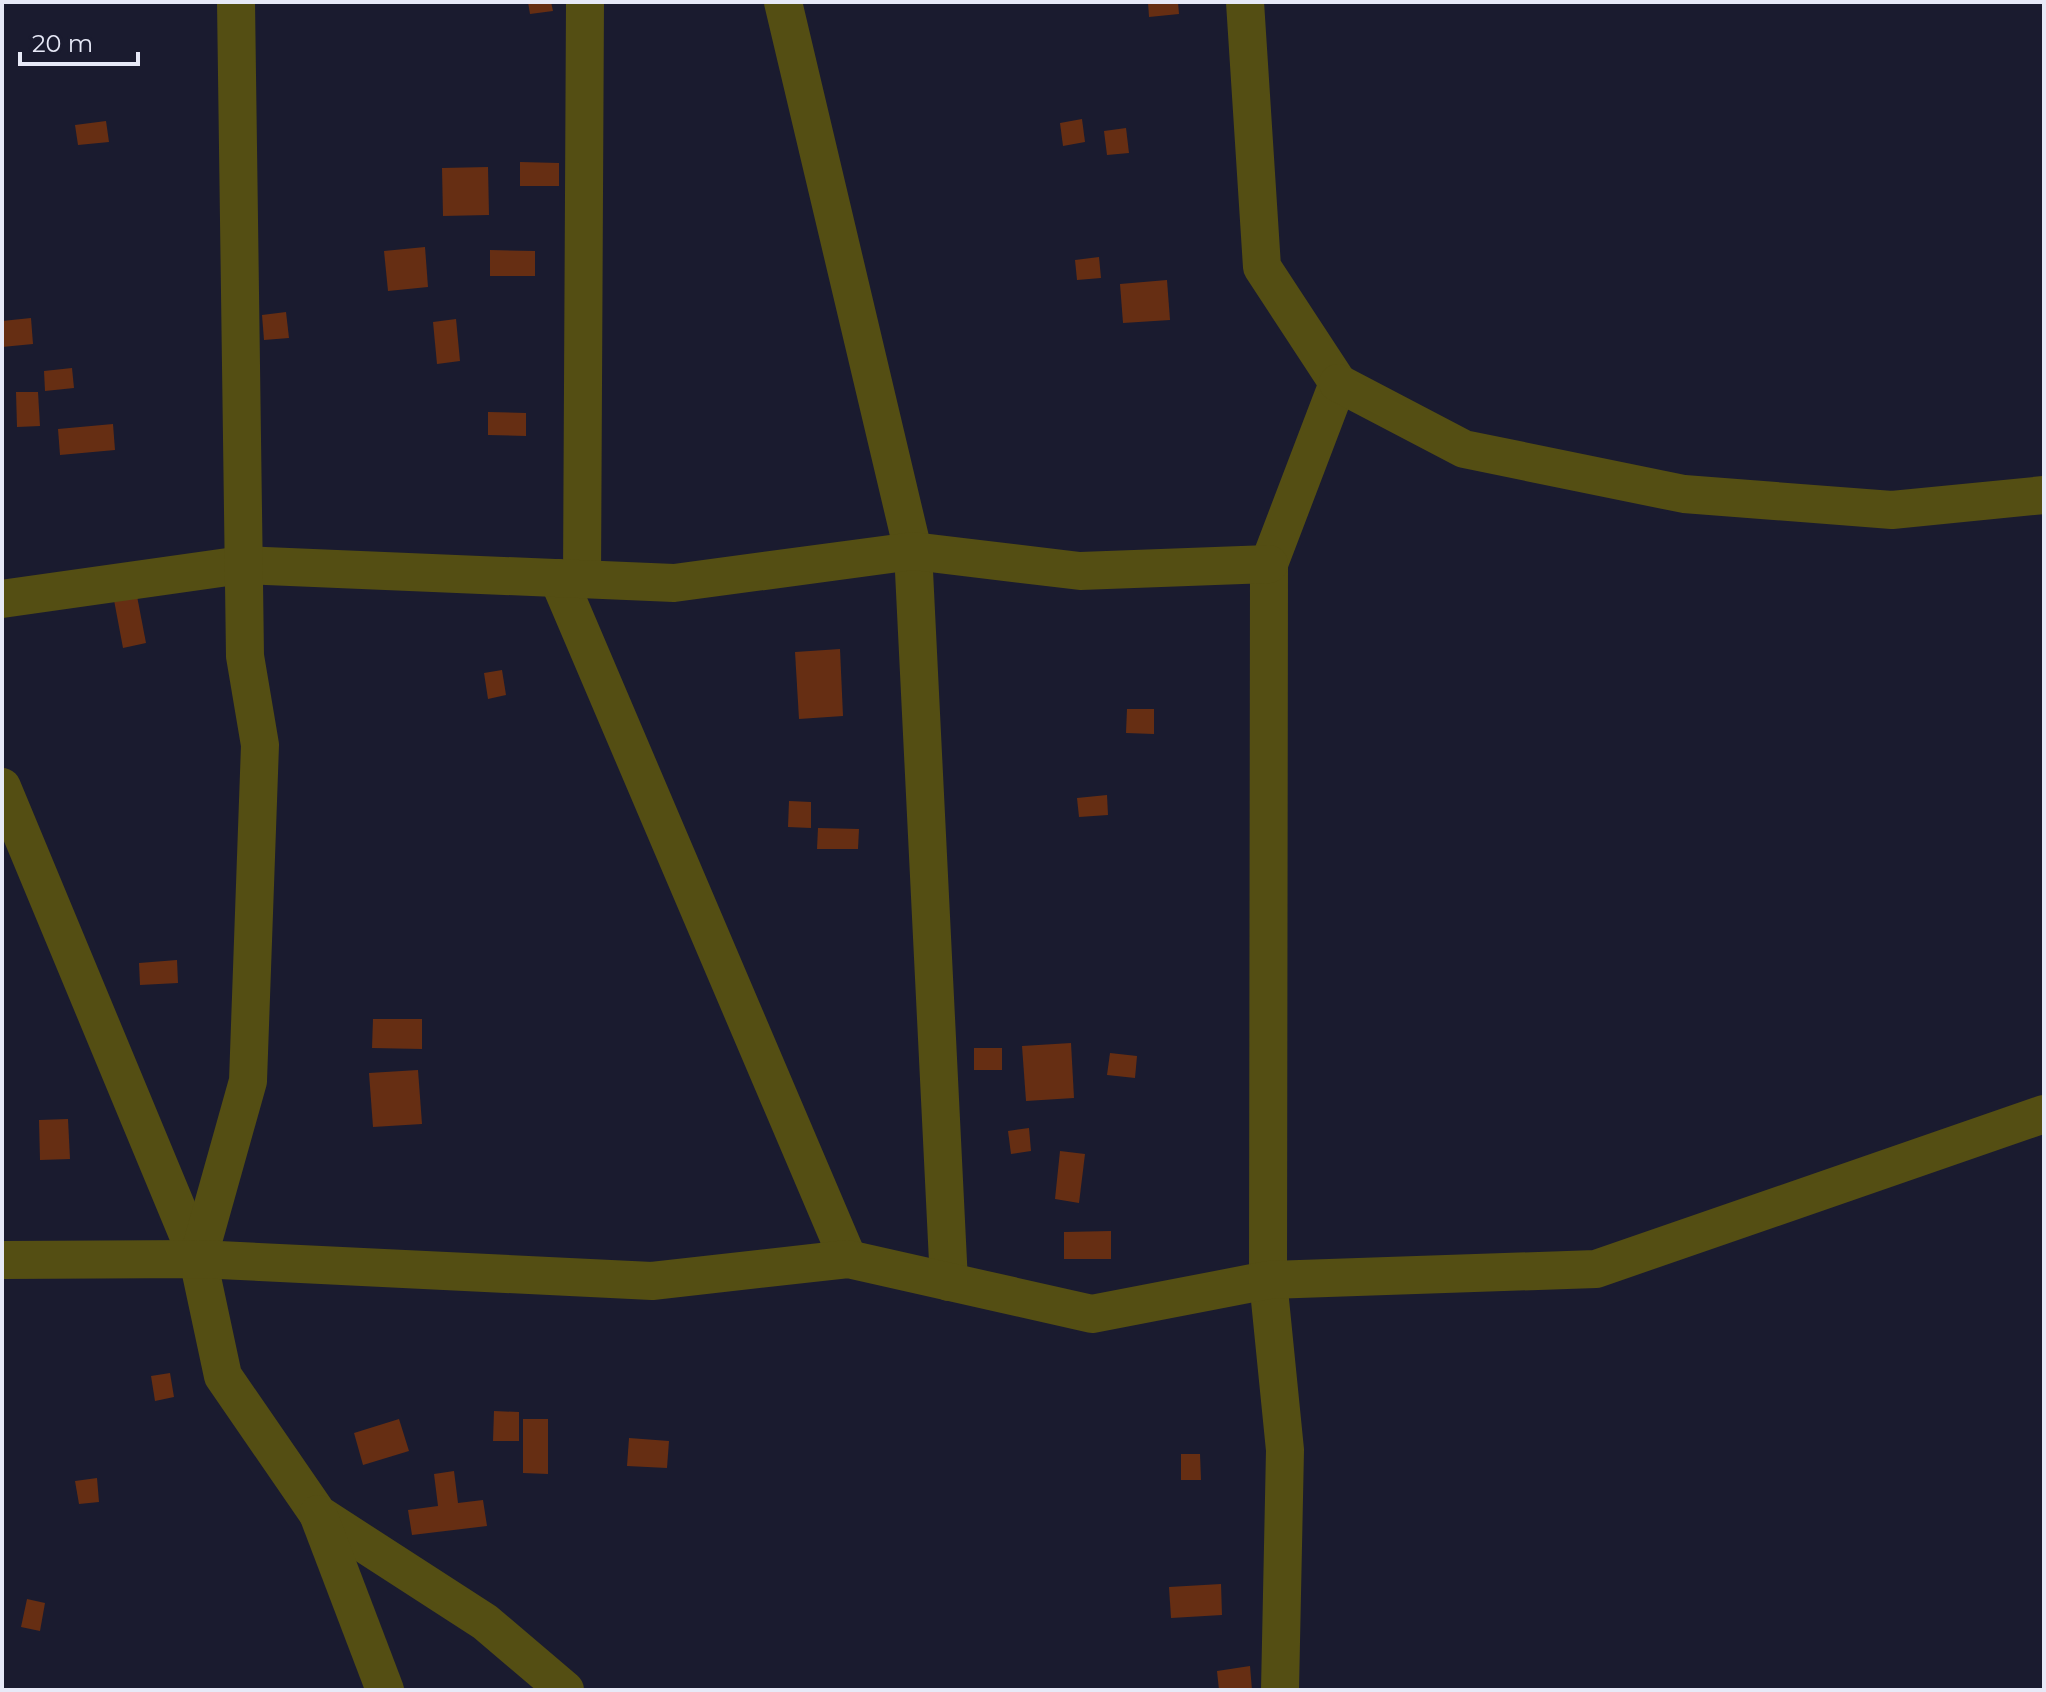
<svg xmlns="http://www.w3.org/2000/svg" width="2046" height="1692" font-family="Montserrat,sans-serif">
  <style>
    .building { fill: #662e13 }
    .lines { fill: none; stroke-linecap: round; stroke-linejoin: round }
    .minor { stroke: #544e13; stroke-width: 38 }
  </style>
  <rect width="100%" height="100%" fill="#1a1b2f"/>
  <g class="building">
    <polygon points="528,2 551,2 553,11 530,14"/>
    <polygon points="1148,2 1178,2 1179,14 1149,17"/>
    <polygon points="1082,119 1085,142 1063,146 1060,123"/>
    <polygon points="106,121 109,142 78,145 75,125"/>
    <polygon points="1126,128 1129,153 1107,155 1104,131"/>
    <polygon points="520,162 559,163 559,186 520,186"/>
    <polygon points="488,167 489,215 443,216 442,168"/>
    <polygon points="425,247 428,287 388,291 384,251"/>
    <polygon points="490,250 535,251 535,276 490,276"/>
    <polygon points="1099,257 1101,278 1077,280 1075,260"/>
    <polygon points="1167,280 1170,320 1123,323 1120,284"/>
    <polygon points="286,312 289,338 264,340 262,315"/>
    <polygon points="31,318 33,344 2,347 2,321"/>
    <polygon points="456,319 460,361 437,364 433,322"/>
    <polygon points="72,368 74,388 45,391 44,371"/>
    <polygon points="16,392 38,392 40,426 17,427"/>
    <polygon points="488,412 526,413 526,436 488,435"/>
    <polygon points="113,424 115,450 60,455 58,429"/>
    <polygon points="137,596 146,643 123,648 114,600"/>
    <polygon points="840,649 843,716 799,719 795,652"/>
    <polygon points="502,670 506,695 488,699 484,673"/>
    <polygon points="1127,709 1154,709 1154,734 1126,733"/>
    <polygon points="1107,795 1108,815 1079,817 1077,798"/>
    <polygon points="789,801 811,802 811,828 788,827"/>
    <polygon points="818,828 859,829 858,849 817,849"/>
    <polygon points="177,960 178,983 140,985 139,963"/>
    <polygon points="373,1019 422,1019 422,1049 372,1048"/>
    <polygon points="1071,1043 1074,1098 1026,1101 1022,1046"/>
    <rect x="974" y="1048" width="28" height="22"/>
    <polygon points="1110,1053 1137,1056 1135,1078 1107,1075"/>
    <polygon points="418,1070 422,1124 373,1127 369,1073"/>
    <polygon points="68,1119 70,1159 40,1160 39,1120"/>
    <polygon points="1029,1128 1031,1151 1011,1154 1008,1131"/>
    <polygon points="1060,1151 1085,1154 1079,1203 1055,1199"/>
    <polygon points="1111,1231 1111,1259 1064,1259 1064,1232"/>
    <polygon points="170,1373 174,1397 155,1401 151,1376"/>
    <polygon points="494,1411 519,1412 519,1441 493,1441"/>
    <polygon points="399,1419 409,1451 363,1465 354,1433"/>
    <polygon points="523,1419 548,1419 548,1474 523,1473"/>
    <polygon points="629,1438 669,1441 667,1468 627,1466"/>
    <polygon points="1181,1454 1200,1454 1201,1480 1181,1480"/>
    <polygon points="454,1471 458,1503 483,1500 487,1526 412,1535 408,1510 438,1506 434,1474"/>
    <polygon points="97,1478 99,1502 79,1504 75,1481"/>
    <polygon points="1221,1584 1222,1615 1171,1618 1169,1587"/>
    <polygon points="27,1599 45,1603 40,1631 21,1627"/>
    <polygon points="1250,1666 1252,1690 1219,1690 1217,1671"/>
  </g>
  <g class="lines">
    <g class="minor">
      <polyline points="783,2 913,551 949,1282"/>
      <polyline points="1245,2 1262,267 1338,383 1269,564 1268,1280 1285,1450 1280,1690"/>
      <polyline points="1338,383 1464,449 1684,494 1892,510 2044,495"/>
      <polyline points="558,578 848,1259"/>
      <polyline points="582,579 585,2"/>
      <polyline points="2,599 242,565 674,583 913,551 1080,571 1269,564"/>
      <polyline points="2,787 198,1259 223,1376 318,1514 485,1622 565,1690"/>
      <polyline points="198,1259 248,1081 260,745 245,656 236,2"/>
      <polyline points="2,1260 198,1259 652,1281 848,1259 1092,1314 1268,1280 1596,1269 2044,1114"/>
      <polyline points="318,1514 385,1690"/>
    </g>
  </g>
  <rect width="2046" height="1692" fill="none" stroke="#e7e9f7" stroke-width="8"/>
  <path d="M20 52v12h118v-12" fill="none" stroke="#e7e9f7" stroke-width="4"/>
  <text x="32" y="52" font-size="24" fill="#e7e9f7" stroke="#1a1b2f" stroke-width="6" paint-order="stroke">20 m</text>
</svg>
